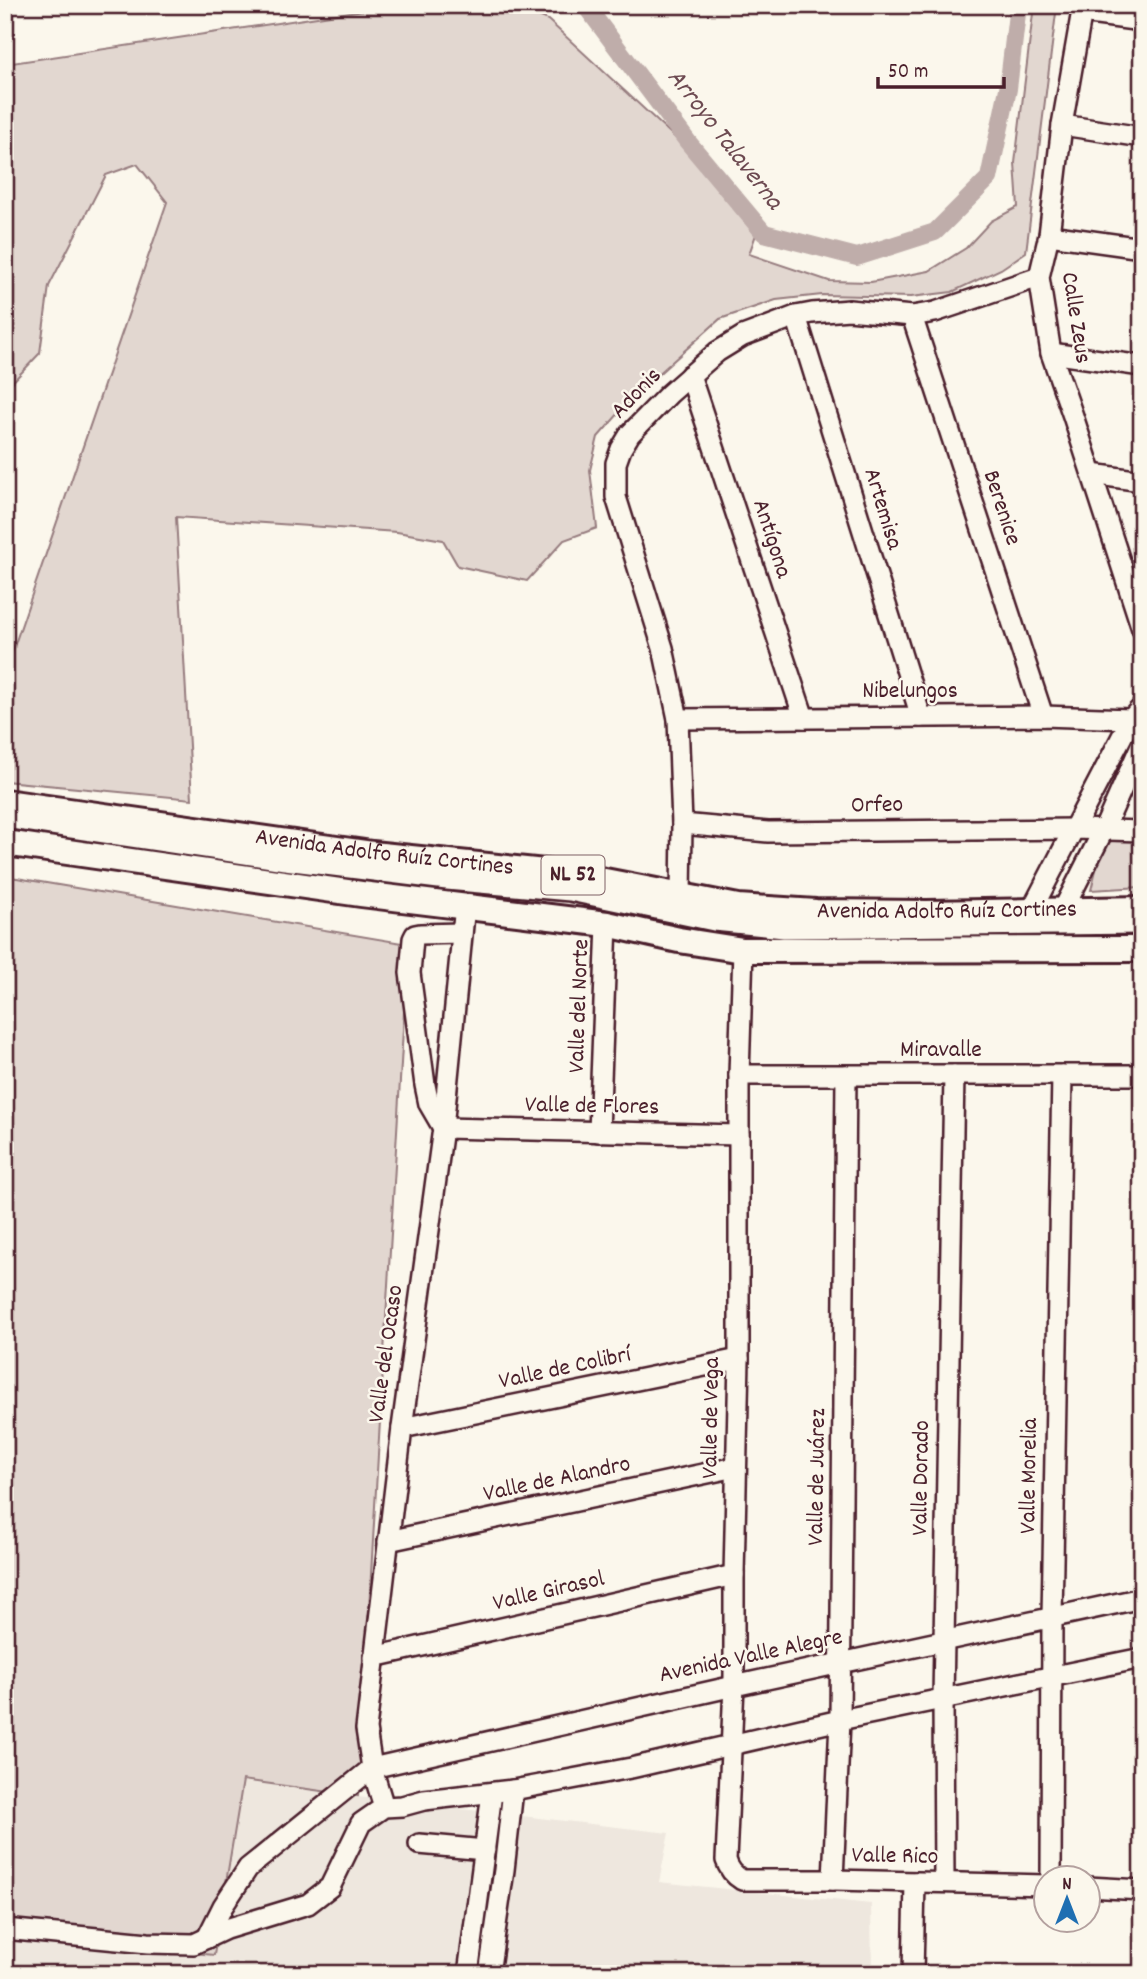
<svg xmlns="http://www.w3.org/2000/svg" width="1147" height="1979" font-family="Dekko,sans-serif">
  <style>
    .built { fill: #eee7de }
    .grass { fill: #e2d7d0; stroke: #967b7e; stroke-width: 2 }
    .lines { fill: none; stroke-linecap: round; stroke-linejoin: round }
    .canal { stroke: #bfadaa; stroke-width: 18 }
    .minor-casing { stroke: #4a1f2b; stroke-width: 24 }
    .major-casing { stroke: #4a1f2b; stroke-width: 30 }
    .minor { stroke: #fbf7ec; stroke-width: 19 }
    .major { stroke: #fbf7ec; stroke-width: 24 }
    .labels { text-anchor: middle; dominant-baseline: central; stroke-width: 5; stroke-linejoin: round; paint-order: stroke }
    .shield { fill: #fbf7ec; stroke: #7f6065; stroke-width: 2 }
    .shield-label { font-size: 23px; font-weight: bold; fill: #4a1f2b }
    .street-label { font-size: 24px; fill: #4a1f2b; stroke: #fbf7ec }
    .water-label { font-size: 26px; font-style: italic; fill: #6d4a51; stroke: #fbf7ec }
  </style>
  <rect width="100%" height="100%" fill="#fbf7ec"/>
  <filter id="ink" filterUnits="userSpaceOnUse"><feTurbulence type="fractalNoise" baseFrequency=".0143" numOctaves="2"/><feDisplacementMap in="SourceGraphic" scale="14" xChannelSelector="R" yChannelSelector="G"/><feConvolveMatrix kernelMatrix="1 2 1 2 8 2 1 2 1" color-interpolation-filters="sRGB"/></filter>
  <g filter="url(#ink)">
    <polygon class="built" points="243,1780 358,1797 669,1833 659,1882 871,1904 872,1974 5,1974 5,1936 214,1954"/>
    <g class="grass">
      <polygon points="397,5 514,5 548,20 762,218 749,254 829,281 871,282 929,271 966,248 991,221 1018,207 1015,163 1034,5 1057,5 1026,252 1001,269 952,292 911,297 822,295 776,300 720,319 634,396 598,437 590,470 597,528 564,540 527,581 458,566 443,540 397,532 176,517 192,799 5,781 5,673 167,202 137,164 106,175 49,286 40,353 5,390 5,64"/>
      <polygon points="1142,838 1142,887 1091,890 1103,842"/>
      <polygon points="5,876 408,944 358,1796 243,1780 214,1955 5,1936"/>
    </g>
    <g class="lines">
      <polyline class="canal" points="585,5 688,142 764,233 857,257 935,232 989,178 1008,89 1018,5"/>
      <g class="minor-casing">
        <g id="minor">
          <polyline points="1083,5 1062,125 1049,235 1039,277 1051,353 1073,416 1142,629"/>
          <polyline points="1082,13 1142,21"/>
          <polyline points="1062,125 1142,137"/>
          <polyline points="1049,235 1142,248"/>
          <polyline points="796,316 921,717"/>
          <polyline points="912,316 1043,716"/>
          <polyline points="1051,353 1142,366"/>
          <polyline points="690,375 804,718"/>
          <polyline points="1092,474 1142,481"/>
          <polyline points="678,719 1043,716 1131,719 1142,724"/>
          <polyline points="5,818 285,860 447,880 570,891 714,921 784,928 1142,924"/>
          <polyline points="682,824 768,832 1074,829 1142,831"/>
          <polyline points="681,896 682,824 678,719 663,648 616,497 616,463 621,449 630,434 669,394 717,352 743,336 796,316 812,313 849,310 912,316 935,312 1039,277"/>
          <polyline points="1063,910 1104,829 1142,743"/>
          <polyline points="1031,911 1131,719 1142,707"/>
          <path d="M743,950L739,1075V1359L734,1575V1686L726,1860C729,1870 734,1875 742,1880H833L1046,1885"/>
          <polyline points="739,1075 1142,1075"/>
          <polyline points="443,1128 739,1135"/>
          <polyline points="443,1128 429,1104 425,1085 410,973 413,939 415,935 420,934 462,933"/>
          <polyline points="599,1132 607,924"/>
          <polyline points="402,1428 739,1359"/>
          <polyline points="388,1541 736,1467"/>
          <polyline points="374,1657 734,1575"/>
          <polyline points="384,1807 372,1768 366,1729 402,1428 443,1128 465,905"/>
          <polyline points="419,1844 485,1850"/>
          <polyline points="1051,1878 1052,1617 1062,1075"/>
          <polyline points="833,1880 840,1720 846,1075"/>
          <polyline points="944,1882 943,1698 954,1075"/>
          <polyline points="1088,1887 1142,1890"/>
          <polyline points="5,1929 148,1943 194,1944 226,1929 308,1904 330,1887 361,1823 384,1807 402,1806 424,1800 513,1790 631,1768 840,1720 1142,1658"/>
          <polyline points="207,1938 223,1906 248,1868 372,1768 734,1686 1142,1598"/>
          <polyline points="468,1974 492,1793"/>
          <polyline points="489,1974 504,1870 513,1790"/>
          <polyline points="913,1974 915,1882"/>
        </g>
      </g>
      <g class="major-casing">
        <g id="major">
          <path id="s1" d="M5,802L372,854L574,875L738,907L816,912L927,913L1142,909"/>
          <polyline points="5,843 361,894 607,924 679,940 743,950 1142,949"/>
        </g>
      </g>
      <use href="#minor" class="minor"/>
      <use href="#major" class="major"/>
    </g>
  </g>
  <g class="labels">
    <rect class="shield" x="541.5" y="855.5" width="63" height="39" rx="5"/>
    <g class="shield-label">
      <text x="573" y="875">NL 52</text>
    </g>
    <g class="street-label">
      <text transform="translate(1075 318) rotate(81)">Calle Zeus</text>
      <text transform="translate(637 394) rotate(-46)">Adonis</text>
      <text transform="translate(1001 508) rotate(72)">Berenice</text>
      <text transform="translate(882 509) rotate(73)">Artemisa</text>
      <text transform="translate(771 539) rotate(72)">Antígona</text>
      <text x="910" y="692">Nibelungos</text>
      <text transform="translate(877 806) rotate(-1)">Orfeo</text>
      <text stroke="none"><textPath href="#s1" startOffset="383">Avenida Adolfo Ruíz Cortines</textPath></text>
      <text stroke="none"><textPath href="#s1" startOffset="950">Avenida Adolfo Ruíz Cortines</textPath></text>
      <text transform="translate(580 1006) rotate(-88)">Valle del Norte</text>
      <text x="941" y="1051">Miravalle</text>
      <text transform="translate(592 1107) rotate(1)">Valle de Flores</text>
      <text transform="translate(387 1354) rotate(-82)">Valle del Ocaso</text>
      <text transform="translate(565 1369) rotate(-12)">Valle de Colibrí</text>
      <text transform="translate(712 1418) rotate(-89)">Valle de Vega</text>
      <text transform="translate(1030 1476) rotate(-89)">Valle Morelia</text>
      <text transform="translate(818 1477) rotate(-89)">Valle de Juárez</text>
      <text transform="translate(922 1478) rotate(-89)">Valle Dorado</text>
      <text transform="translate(557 1480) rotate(-12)">Valle de Alandro</text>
      <text transform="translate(549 1592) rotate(-13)">Valle Girasol</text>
      <text transform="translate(751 1657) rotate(-12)">Avenida Valle Alegre</text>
      <text transform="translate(895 1857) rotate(1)">Valle Rico</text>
    </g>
    <g class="water-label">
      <text transform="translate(724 140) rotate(52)">Arroyo Talaverna</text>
    </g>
  </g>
  <rect width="1147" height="1979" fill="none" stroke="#fbf7ec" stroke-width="28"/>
  <rect x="14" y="14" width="1119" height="1951" fill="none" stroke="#4a1f2b" stroke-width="2.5" filter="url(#ink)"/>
  <g transform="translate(1067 1899)"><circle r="33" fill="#fbf7ec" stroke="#b4a19f" stroke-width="2"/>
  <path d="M0-5L12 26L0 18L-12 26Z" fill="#1f6fb2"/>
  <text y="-10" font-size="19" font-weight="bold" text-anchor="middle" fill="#4a1f2b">N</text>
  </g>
  <path d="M878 77v10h126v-10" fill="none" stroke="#4a1f2b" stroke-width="3.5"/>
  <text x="888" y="77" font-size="21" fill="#4a1f2b" stroke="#fbf7ec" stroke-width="5" paint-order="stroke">50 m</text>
</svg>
